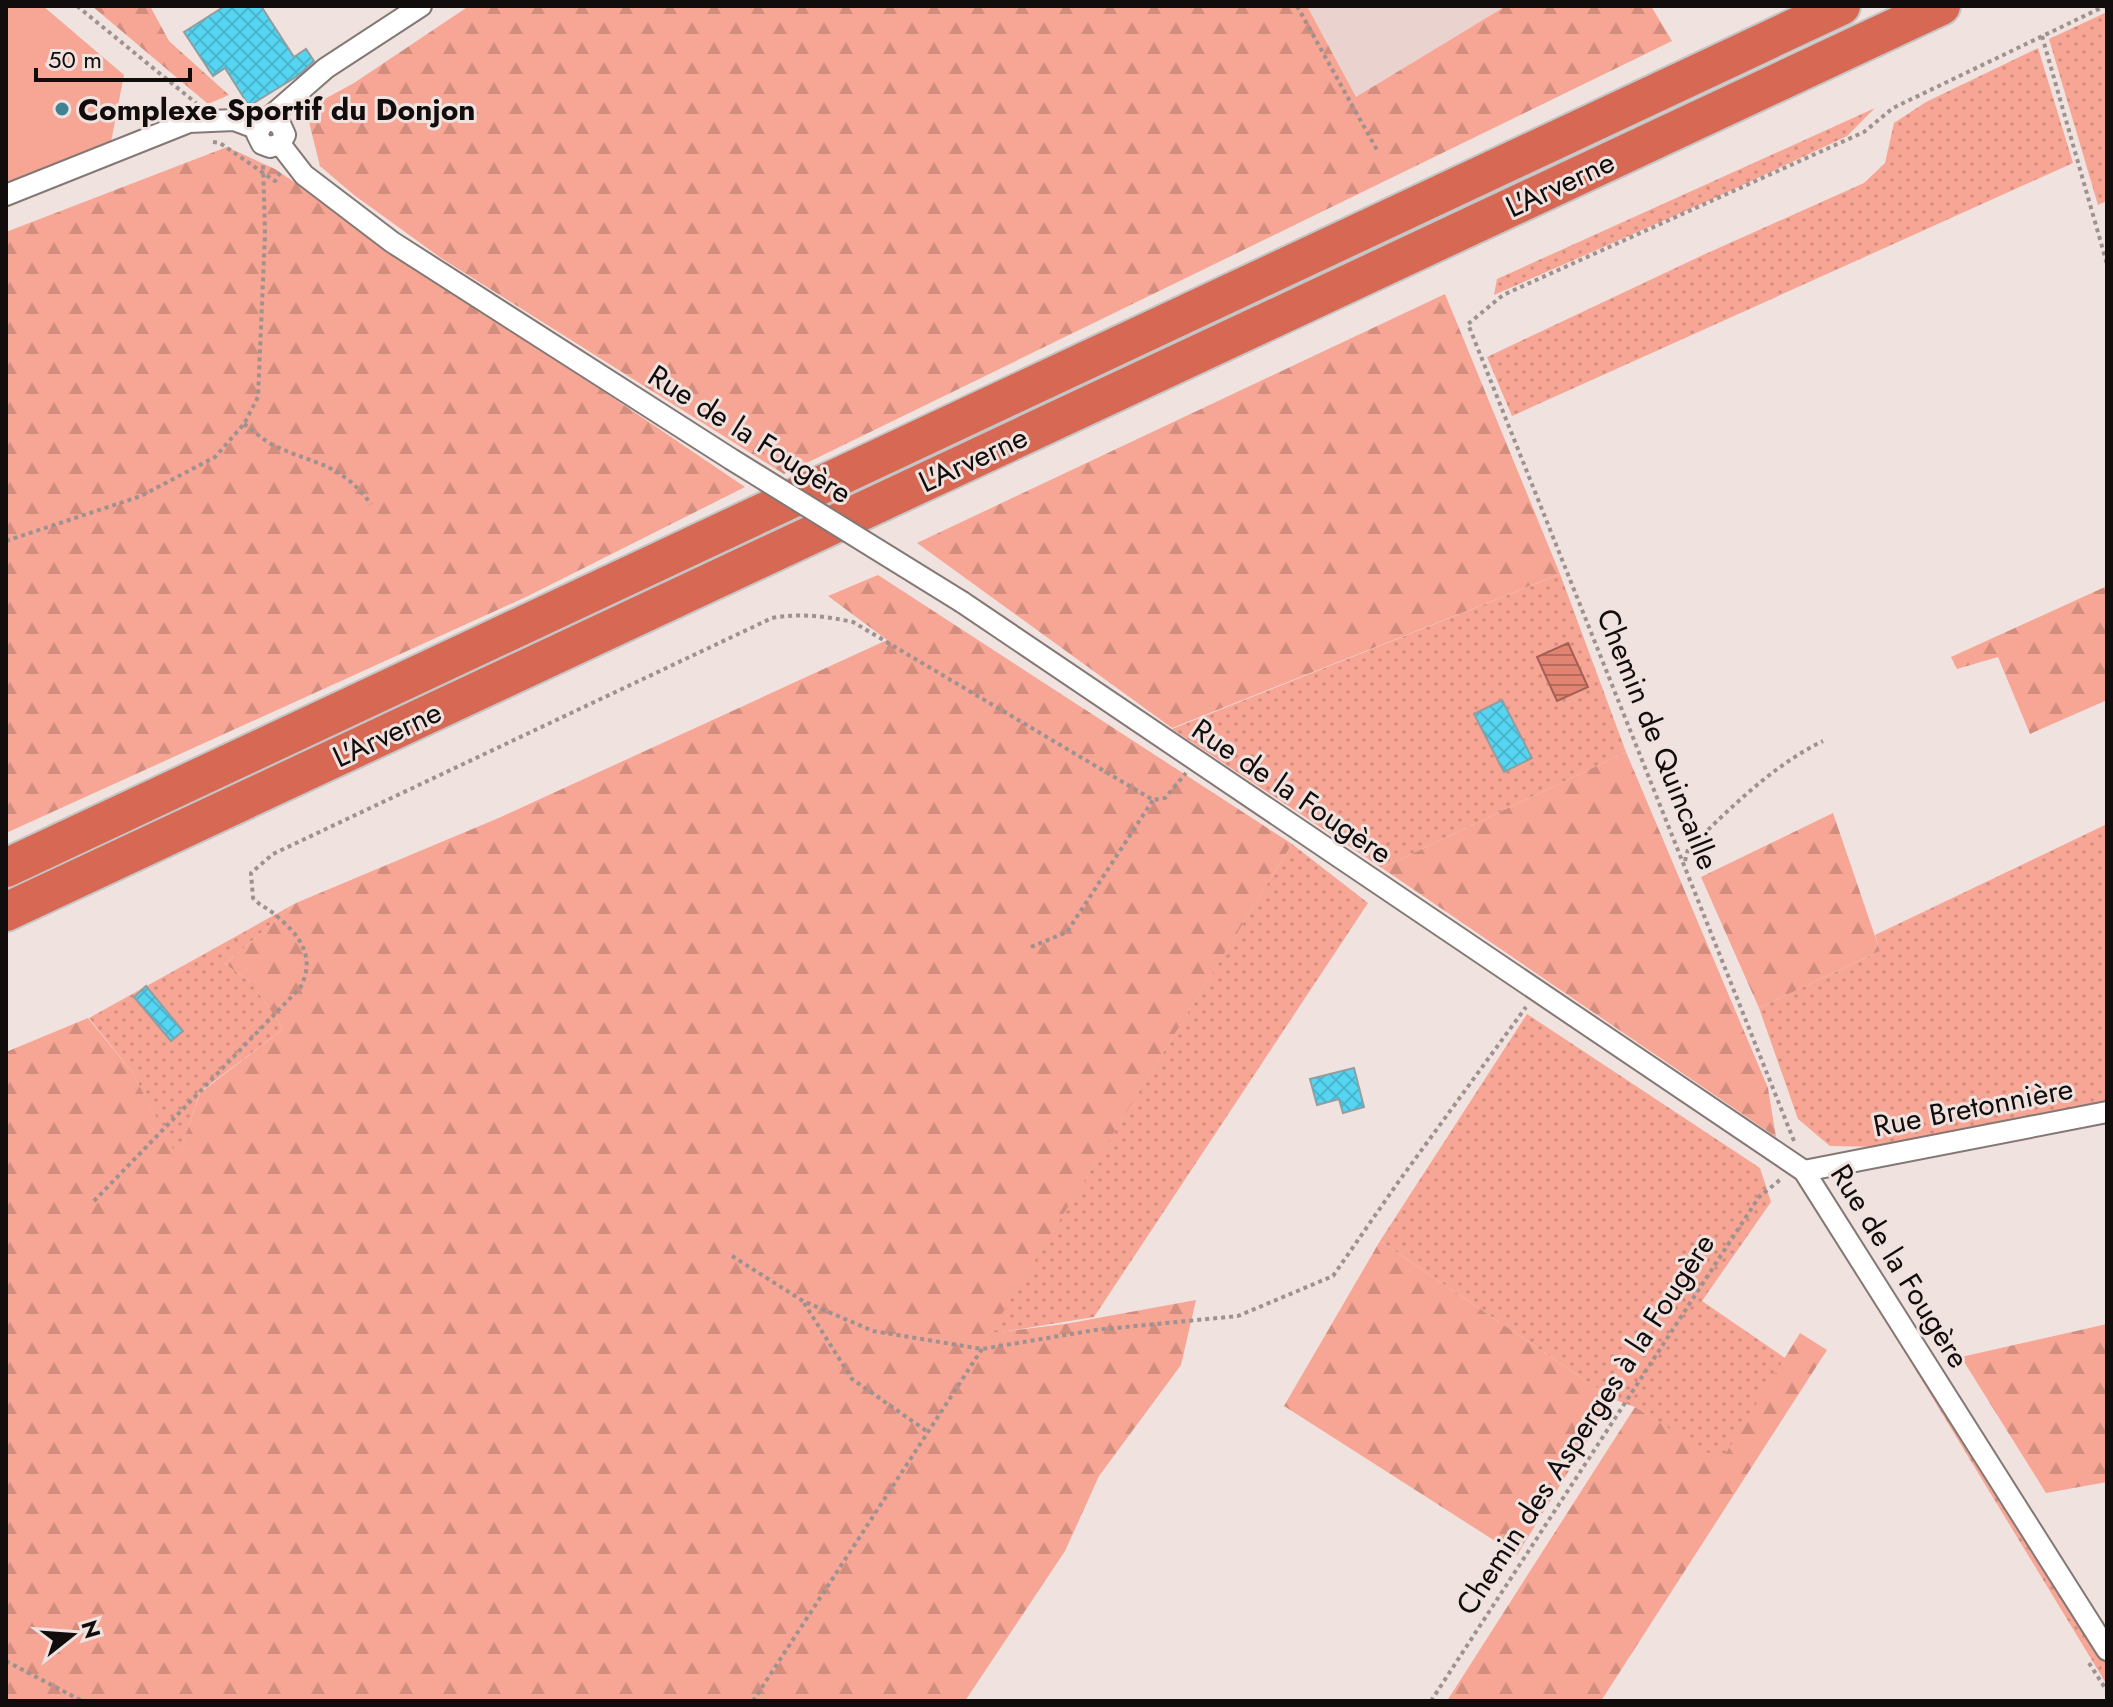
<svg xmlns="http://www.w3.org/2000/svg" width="2113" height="1707" font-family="Jost,sans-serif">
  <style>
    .built { fill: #ead3ce }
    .grass { fill: url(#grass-dots) }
    .forest { fill: url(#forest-firs) }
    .pitch { fill: #f7a594 }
    .water { fill: url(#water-rules); stroke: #a36054; stroke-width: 2 }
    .building { fill: url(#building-cross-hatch); stroke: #909ea1; stroke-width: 2 }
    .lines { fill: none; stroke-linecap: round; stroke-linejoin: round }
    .street-casing { stroke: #847875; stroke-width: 24 }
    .highway-casing { stroke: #c6c5c5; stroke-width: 42 }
    .path { stroke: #9d9290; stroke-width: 4; stroke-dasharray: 4 4; stroke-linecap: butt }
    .street { stroke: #fff; stroke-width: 20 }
    .highway { stroke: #d66854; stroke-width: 38 }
    .street-bridge-casing { stroke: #847875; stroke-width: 24; stroke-linecap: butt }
    .street-bridge { stroke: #fff; stroke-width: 20 }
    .poi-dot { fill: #3f8292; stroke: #f0e2df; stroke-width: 3 }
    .labels { text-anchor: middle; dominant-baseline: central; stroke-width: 6; stroke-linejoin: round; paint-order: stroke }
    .poi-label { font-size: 30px; font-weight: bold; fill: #120d0d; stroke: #f0e2df; text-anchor: start }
    .street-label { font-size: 30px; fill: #120d0d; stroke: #f0e2df }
  </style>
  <defs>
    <pattern id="grass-dots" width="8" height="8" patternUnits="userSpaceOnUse" patternTransform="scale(2)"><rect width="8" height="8" fill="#f7a594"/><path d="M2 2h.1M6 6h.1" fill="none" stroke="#d38d7e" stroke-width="1.8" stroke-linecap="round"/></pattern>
    <pattern id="forest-firs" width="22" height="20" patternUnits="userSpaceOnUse" patternTransform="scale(2)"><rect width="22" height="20" fill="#f7a594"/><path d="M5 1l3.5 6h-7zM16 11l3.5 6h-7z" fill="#d38d7e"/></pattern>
    <pattern id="water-rules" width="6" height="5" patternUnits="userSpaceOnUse" patternTransform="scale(2)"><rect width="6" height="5" fill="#e18472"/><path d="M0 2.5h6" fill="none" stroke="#b56a5c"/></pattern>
    <pattern id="building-cross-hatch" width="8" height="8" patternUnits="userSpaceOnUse" patternTransform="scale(2)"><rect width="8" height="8" fill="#55d5f1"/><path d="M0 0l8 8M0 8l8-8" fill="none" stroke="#49b6cd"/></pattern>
  </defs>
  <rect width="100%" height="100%" fill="#f0e2df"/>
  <polygon class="built" points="1307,6 1506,6 1356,98"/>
  <g class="grass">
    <polygon points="2107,12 2107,201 2098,205 2049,39"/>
    <polygon points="2038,48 2073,163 1512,416 1487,357 1703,255 1864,183 1885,163 1894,123 1926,102"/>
    <polygon points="1875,108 1847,136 1715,198 1494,295 1497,279"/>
    <polygon points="1560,574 1626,752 1382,868 1172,729"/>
    <polygon points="2107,824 2107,1103 1888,1147 1830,1146 1798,1119 1759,1008 1880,951 1875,935"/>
    <polygon points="1292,844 1368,903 1094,1317 989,1334"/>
    <polygon points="296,903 225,964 252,983 283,1029 200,1092 178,1159 132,1072 89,1018"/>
    <polygon points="1527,1014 1760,1168 1771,1202 1702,1301 1785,1358 1721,1462 1635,1407 1613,1399 1380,1241"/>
    <polygon points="1825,1221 2107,1665 2107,1685"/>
  </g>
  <g class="forest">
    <polygon points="92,6 150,6 169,41 229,95 208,104"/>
    <polygon points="469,6 1307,6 1356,97 1506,6 1651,6 1672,41 784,474 441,258 354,195 320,166 309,122 321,101 354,83"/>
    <polygon points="227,147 275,169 745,487 526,597 6,833 6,232"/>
    <polygon points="1445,294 1560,574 1172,728 917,543"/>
    <polygon points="878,575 1292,844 990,1333 1065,1324 1196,1300 1181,1365 1099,1476 1065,1551 965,1701 6,1701 6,1052 88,1018 132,1072 178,1158 200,1093 283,1029 252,983 225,964 296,903 501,817 887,640 828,596"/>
    <polygon points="2107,586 2107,700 2030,734 1998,657 1957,669 1951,657"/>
    <polygon points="1626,752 1768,1088 1776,1137 1382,868"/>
    <polygon points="1833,813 1880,951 1759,1008 1701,877"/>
    <polygon points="1380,1241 1613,1399 1517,1555 1284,1406"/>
    <polygon points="2107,1324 2107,1482 2046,1493 1961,1357"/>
    <polygon points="1800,1333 1827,1350 1601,1701 1447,1701 1635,1407 1721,1461"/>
  </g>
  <polygon class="pitch" points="6,6 43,6 124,75 111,142 6,184"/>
  <polygon class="water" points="1568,643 1588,687 1557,701 1537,657"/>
  <g class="building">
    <polygon points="225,6 261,6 294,57 306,49 314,61 299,75 249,106 225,68 213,76 184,32"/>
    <polygon points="1502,700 1532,758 1504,772 1474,714"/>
    <polygon points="146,986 183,1031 171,1041 134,997"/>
    <polygon points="1354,1068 1364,1107 1343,1113 1339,1099 1317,1105 1310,1079"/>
  </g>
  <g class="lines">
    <g class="street-casing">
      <g id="street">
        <polyline points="263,123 270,120 280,124 285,135 280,144 270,147 262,144 257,134 263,123 326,68 421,6"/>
        <polyline points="280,144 304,175 392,242 731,459"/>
        <polyline points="6,195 189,122 234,120 258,129"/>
        <polyline points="962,602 1804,1171 2107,1650"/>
        <polyline points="1804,1171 2107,1112"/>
      </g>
    </g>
    <g class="highway-casing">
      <g id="highway">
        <polyline points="6,868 1841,6"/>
        <polyline points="6,912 1941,6"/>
      </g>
    </g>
    <g class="path">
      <polyline points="77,6 196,103"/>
      <polyline points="1297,6 1377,150"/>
      <polyline points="2042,36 2107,264"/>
      <polyline points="213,142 220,143 275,181 280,173"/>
      <path d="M244,424C254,431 264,441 275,446C318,466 339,462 371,504"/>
      <polyline points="6,541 141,496 215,457 244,424 258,397 265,234 263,162"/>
      <path d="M1685,861L1688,849C1730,809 1770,767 1823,741"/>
      <polyline points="1031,947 1067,932 1153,800"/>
      <polyline points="1794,1141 1468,324 1503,295 1864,132 1893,108 2105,6"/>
      <path d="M94,1201L300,988C317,956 299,934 273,913C266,907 260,906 253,898L251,873L273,854L772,618C800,613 825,616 853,622L1153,800L1165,798L1186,773"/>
      <polyline points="732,1256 803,1301 873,1331 982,1349 1095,1330 1238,1316 1333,1276 1399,1181 1526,1007"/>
      <polyline points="804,1303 852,1379 928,1432"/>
      <polyline points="6,1661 82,1701"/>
      <polyline points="2089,1663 2107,1691"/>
      <polyline points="753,1701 982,1349"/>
      <polyline points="1431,1701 1759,1197 1781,1179"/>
    </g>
    <use href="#street" class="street"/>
    <use href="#highway" class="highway"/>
    <g class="street-bridge-casing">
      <polyline id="street-bridge" points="731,459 962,602"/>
    </g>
    <use href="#street-bridge" class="street-bridge"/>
  </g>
  <circle class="poi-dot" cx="62" cy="109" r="8"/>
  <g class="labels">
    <g class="poi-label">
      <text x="78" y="109">Complexe Sportif du Donjon</text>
    </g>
    <g class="street-label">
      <text transform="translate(1560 184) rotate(-25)">L'Arverne</text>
      <text transform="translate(750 434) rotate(32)">Rue de la Fougère</text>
      <text transform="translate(973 459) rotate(-25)">L'Arverne</text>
      <text transform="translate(387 734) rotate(-25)">L'Arverne</text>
      <text transform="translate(1658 739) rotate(68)">Chemin de Quincaille</text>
      <text transform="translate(1292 791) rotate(34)">Rue de la Fougère</text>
      <text transform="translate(1973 1107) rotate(-11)">Rue Bretonnière</text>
      <text transform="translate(1900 1266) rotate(58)">Rue de la Fougère</text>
      <text transform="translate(1585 1424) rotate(-57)">Chemin des Asperges à la Fougère</text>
    </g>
  </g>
  <rect width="2113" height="1707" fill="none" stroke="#120d0d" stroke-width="16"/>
  <g transform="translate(72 1635) rotate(73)" stroke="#f0e2df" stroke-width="6" paint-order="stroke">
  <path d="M0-6L14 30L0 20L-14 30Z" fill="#120d0d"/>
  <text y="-12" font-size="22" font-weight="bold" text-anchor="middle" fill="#120d0d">N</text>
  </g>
  <path d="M36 68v12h154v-12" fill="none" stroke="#120d0d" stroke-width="4"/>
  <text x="48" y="68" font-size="24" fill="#120d0d" stroke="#f0e2df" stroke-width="6" paint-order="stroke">50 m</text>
</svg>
